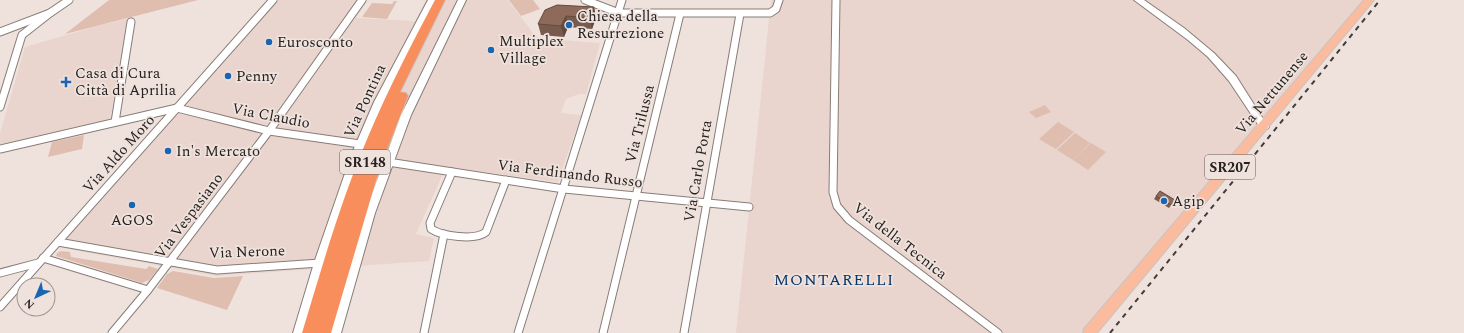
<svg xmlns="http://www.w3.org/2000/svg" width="1464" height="333" font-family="Spectral,serif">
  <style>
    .built { fill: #e9d5cd }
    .green { fill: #dfbeb0 }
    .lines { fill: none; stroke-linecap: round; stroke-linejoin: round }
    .street-casing { stroke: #877d78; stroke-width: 9 }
    .secondary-casing { stroke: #877d78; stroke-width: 2 }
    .primary-casing { stroke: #c6c5c5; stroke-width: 2 }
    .highway-casing { stroke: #c6c5c5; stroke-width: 2 }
    .street { stroke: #fff; stroke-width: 7 }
    .secondary { fill: #fff; fill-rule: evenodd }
    .primary { fill: #fbbb9e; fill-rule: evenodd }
    .highway { fill: #f98e5d; fill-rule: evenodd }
    .rail { stroke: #413b39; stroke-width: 2; stroke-dasharray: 5 5; stroke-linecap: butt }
    .wall { fill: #795b4d }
    .shaded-wall { fill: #634a3f }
    .building { fill: #8d6a5a; stroke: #634a3f }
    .poi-dot { fill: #1b64b4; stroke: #efe2dd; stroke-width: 1.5 }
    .labels { text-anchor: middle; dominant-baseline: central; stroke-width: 3.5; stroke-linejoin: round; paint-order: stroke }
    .shield { fill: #efe2dd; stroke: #625b58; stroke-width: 1 }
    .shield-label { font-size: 14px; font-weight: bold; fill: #25211f }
    .poi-label { font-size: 15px; fill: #25211f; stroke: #efe2dd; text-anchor: start }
    .street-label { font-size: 15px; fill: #25211f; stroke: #efe2dd }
    .neighbourhood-label { font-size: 16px; letter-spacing: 1px; fill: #073668; stroke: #efe2dd }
  </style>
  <rect width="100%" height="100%" fill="#efe2dd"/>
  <g class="built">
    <polygon points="277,0 368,0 356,18 415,21 426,0 508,0 537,38 600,43 586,94 579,94 566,99 561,113 581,115 558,182 446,167 416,234 434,238 429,261 216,276 57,247"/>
    <polygon points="771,0 1374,0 1097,333 736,333"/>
    <polygon points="127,19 110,121 0,145 0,133 25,47 97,26"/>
  </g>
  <g class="green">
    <polygon points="109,0 198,0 65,34"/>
    <polygon points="509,0 533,0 540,9 521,16"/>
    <polygon points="394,1 397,1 387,19 362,17 372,3 392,4"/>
    <polygon points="1045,105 1051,112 1036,118 1029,112"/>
    <polygon points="1058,122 1074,132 1056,149 1039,139"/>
    <polygon points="1075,133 1090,143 1073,160 1057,150"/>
    <polygon points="84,135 82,149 48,157 52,142"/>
    <polygon points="1091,143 1106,152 1088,170 1073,160"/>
    <polygon points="61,251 70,252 71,257 146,269 149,266 158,269 149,280 142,283 56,256 57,253"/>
    <polygon points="173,271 214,278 243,276 227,310 157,288 167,274"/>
  </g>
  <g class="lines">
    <g class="street-casing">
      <g id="street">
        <polyline points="585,0 619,13 770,13 776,9 779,0"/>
        <polyline points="836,0 833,192 837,206 849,220 998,333"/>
        <polyline points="0,32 50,13 69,0"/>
        <polyline points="0,107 22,35 50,13"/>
        <polyline points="115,122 131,22"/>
        <polyline points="0,149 177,108 269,131 360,144"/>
        <polyline points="388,162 564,189 749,207"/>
        <path d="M452,172L430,223L431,229C442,236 475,241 486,232L506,180"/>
        <polyline points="58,242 217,270 320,263"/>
        <polyline points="43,258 148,290 112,333"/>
        <polyline points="0,273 38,263"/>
        <polyline points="148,290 269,131 362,0"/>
        <polyline points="0,307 273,0"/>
        <polyline points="424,333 444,234"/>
        <polyline points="518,333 622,0"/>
        <polyline points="603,333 680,14"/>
        <polyline points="684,333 740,14"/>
      </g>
    </g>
    <g class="secondary-casing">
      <g id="secondary">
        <path d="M428,0H436C410,50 382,100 362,153C340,212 323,273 305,333H293L314,263L352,153L374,102Z"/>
        <polygon points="458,0 466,0 411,115 375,213 341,333 329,333 365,213 401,115"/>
        <polygon points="1134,0 1144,0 1184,28 1214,53 1236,76 1267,125 1269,127 1267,129 1261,129 1229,81 1208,57 1188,40"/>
      </g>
    </g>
    <g class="primary-casing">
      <polygon id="primary" points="1364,0 1374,0 1097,333 1083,333 1084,329"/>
    </g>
    <g class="highway-casing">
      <path id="highway" d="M435,0H445L400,92L406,93L408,96L380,167L331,333H302C322,267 341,200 368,137C388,90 411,45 435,0Z"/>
    </g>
    <use href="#street" class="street"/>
    <use href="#secondary" class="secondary"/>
    <use href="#primary" class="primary"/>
    <use href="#highway" class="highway"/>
    <polyline class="rail" points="1110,333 1380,0"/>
  </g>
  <g class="wall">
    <polygon points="594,7 596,18 592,29 568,27 564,37 541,35 538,24"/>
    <polygon points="1156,196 1175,200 1169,208 1154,199"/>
  </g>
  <g class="shaded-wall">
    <polygon points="594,7 596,18 592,29 590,18"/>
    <polygon points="566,16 568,27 564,37 561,26"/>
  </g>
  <g class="building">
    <polygon points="557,5 594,7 590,18 566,16 561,26 538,24 545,10"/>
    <polygon points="1160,191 1175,200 1171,205 1156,196"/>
  </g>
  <g class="poi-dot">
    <circle cx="569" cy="25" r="4"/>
    <circle cx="269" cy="42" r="4"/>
    <circle cx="491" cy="50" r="4"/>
    <circle cx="228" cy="76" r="4"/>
    <path d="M64 76h4v4h4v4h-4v4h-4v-4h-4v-4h4z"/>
    <circle cx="168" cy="151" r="4"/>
    <circle cx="1164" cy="201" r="4"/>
    <circle cx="132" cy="205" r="4"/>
  </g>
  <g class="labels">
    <g class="shield">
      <rect x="340" y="150" width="50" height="24" rx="3"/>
      <rect x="1205" y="155" width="50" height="24" rx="3"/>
    </g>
    <g class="shield-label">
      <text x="365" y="162">SR148</text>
      <text x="1230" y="167">SR207</text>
    </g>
    <g class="poi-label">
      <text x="577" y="16">Chiesa della<tspan x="577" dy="17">Resurrezione</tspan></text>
      <text x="499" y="41">Multiplex<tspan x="499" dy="17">Village</tspan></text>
      <text x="277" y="42">Eurosconto</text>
      <text x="75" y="73">Casa di Cura<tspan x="75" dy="17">Città di Aprilia</tspan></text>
      <text x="236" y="76">Penny</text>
      <text x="176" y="151">In's Mercato</text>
      <text x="1172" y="201">Agip</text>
      <text x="132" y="220" text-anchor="middle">AGOS</text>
    </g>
    <g class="street-label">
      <text transform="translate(1272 93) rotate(-50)">Via Nettunense</text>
      <text transform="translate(365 101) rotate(-65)">Via Pontina</text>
      <text transform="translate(271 116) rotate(11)">Via Claudio</text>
      <text transform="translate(640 124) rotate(-76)">Via Trilussa</text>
      <text transform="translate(119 154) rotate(-48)">Via Aldo Moro</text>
      <text transform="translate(698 171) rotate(-80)">Via Carlo Porta</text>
      <text transform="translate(570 174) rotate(7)">Via Ferdinando Russo</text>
      <text transform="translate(189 216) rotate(-53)">Via Vespasiano</text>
      <text transform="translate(900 241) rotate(38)">Via della Tecnica</text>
      <text transform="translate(247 252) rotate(-2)">Via Nerone</text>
    </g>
    <g class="neighbourhood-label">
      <text x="834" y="280">MONTARELLI</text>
    </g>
  </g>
  <g transform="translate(36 297) rotate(224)"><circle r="19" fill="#efe2dd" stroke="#9e9591"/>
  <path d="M0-3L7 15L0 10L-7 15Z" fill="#1b64b4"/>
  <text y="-6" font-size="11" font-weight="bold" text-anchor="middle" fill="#25211f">N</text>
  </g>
</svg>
